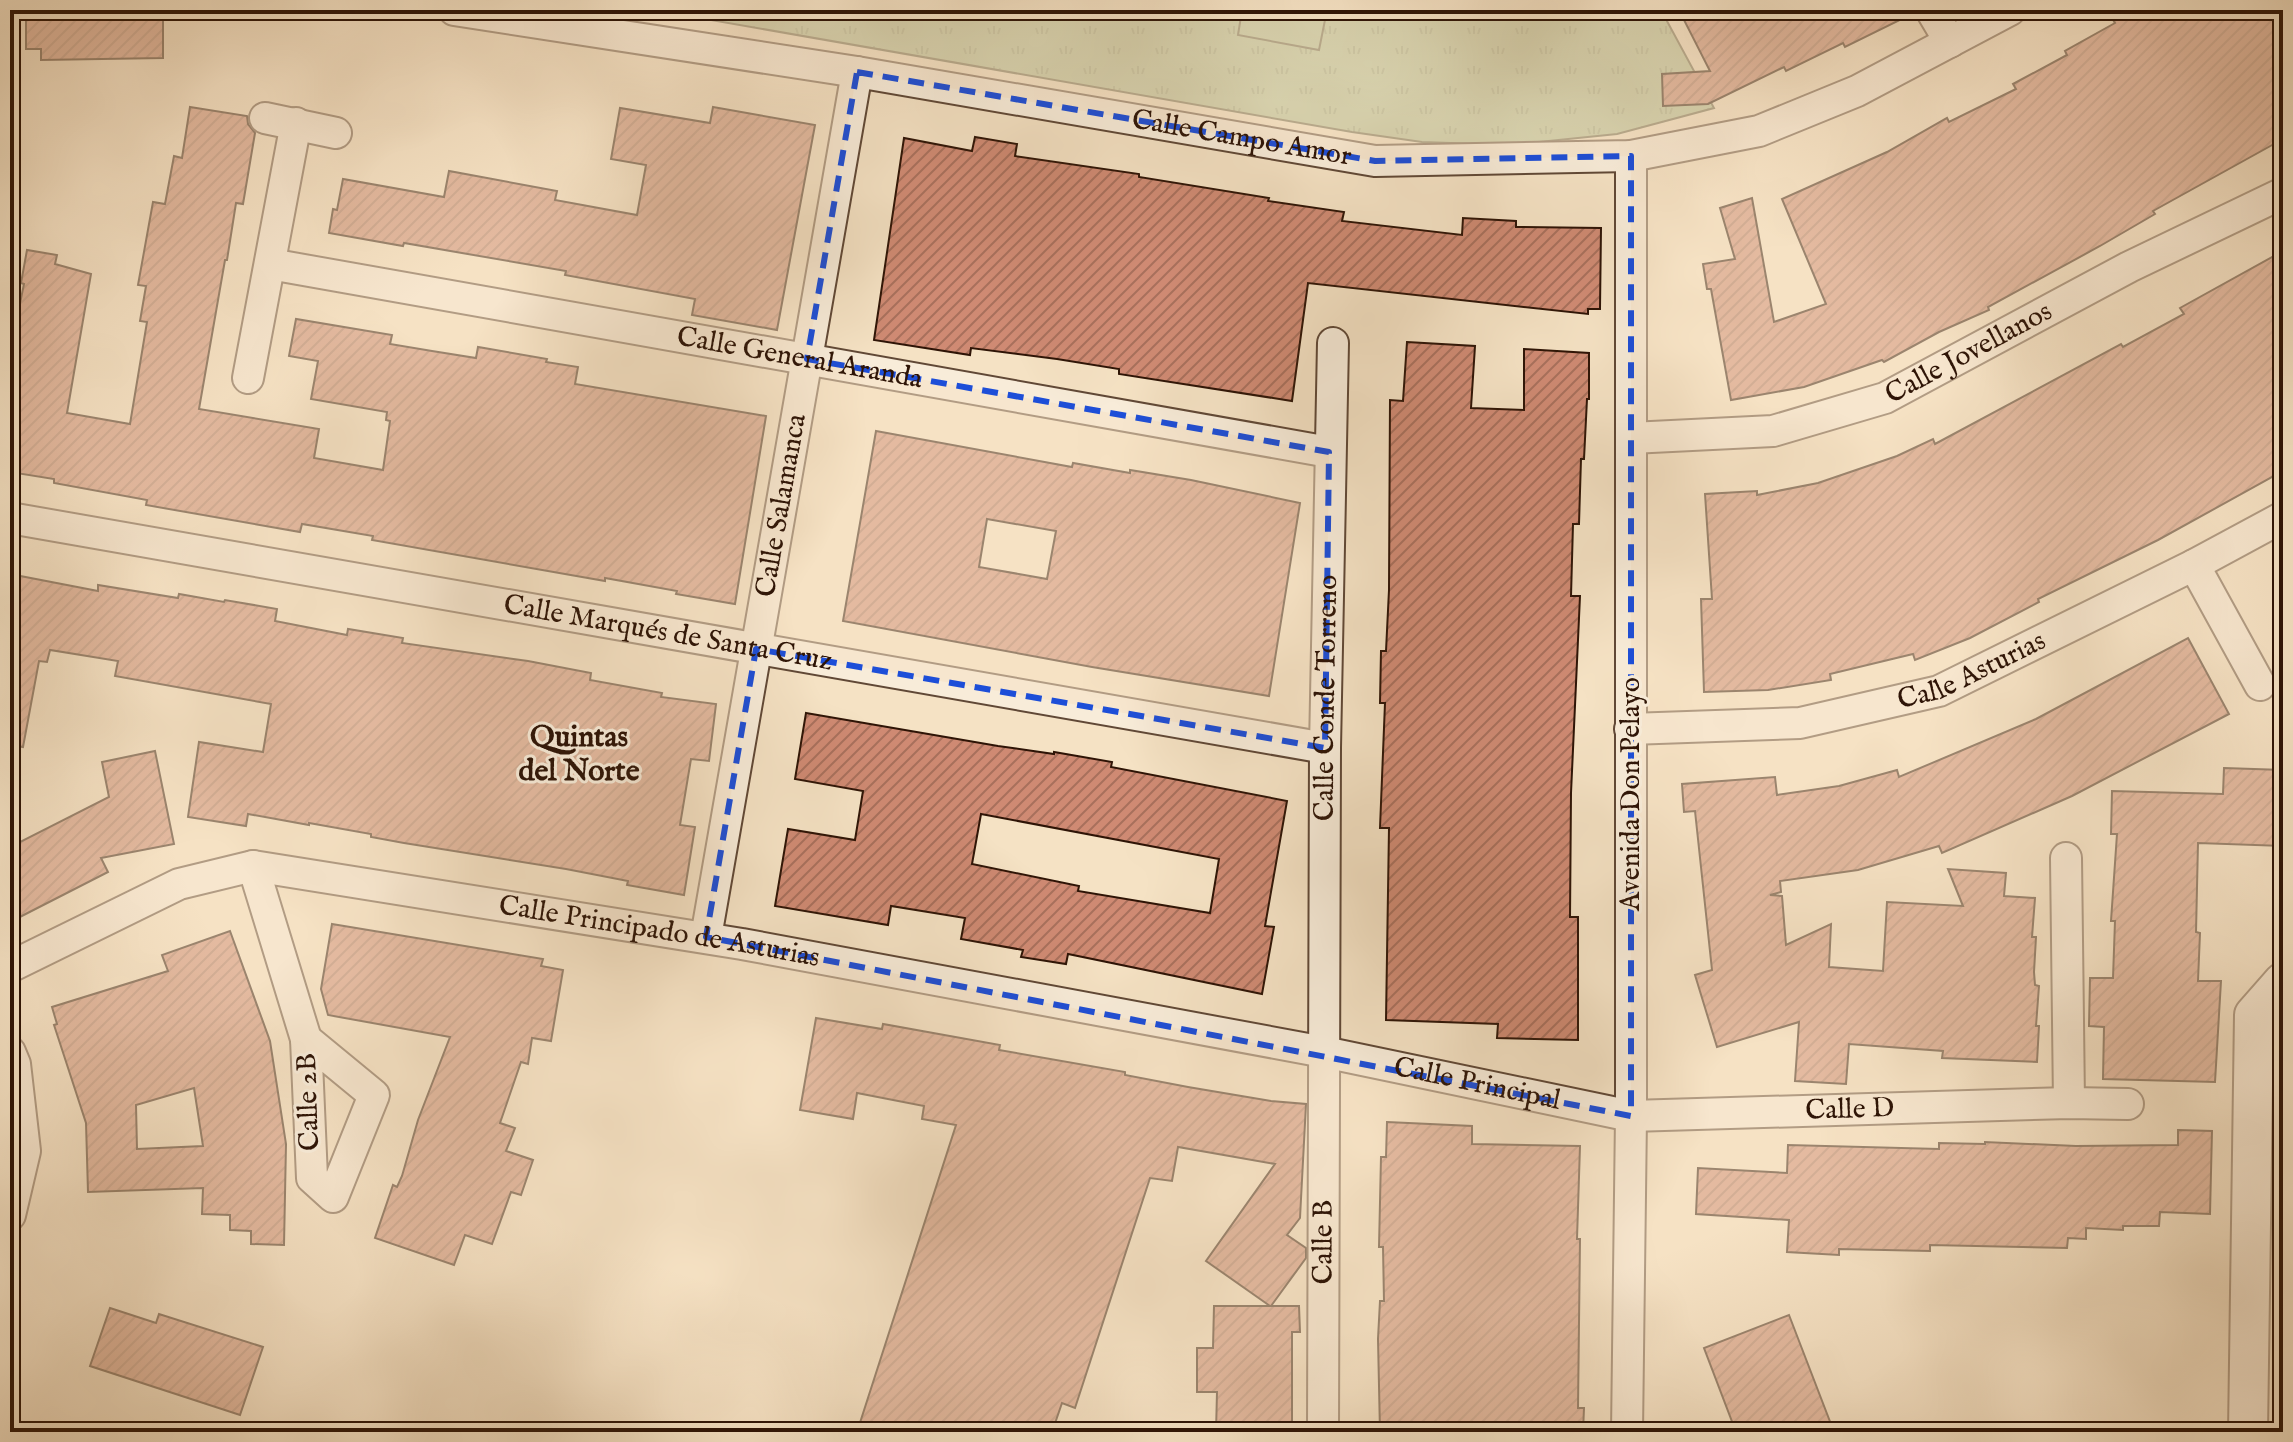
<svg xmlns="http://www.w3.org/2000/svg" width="2293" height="1442" font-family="'IM FELL English',serif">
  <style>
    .grass { fill: url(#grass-tufts); stroke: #726c4e; stroke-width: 2 }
    .garden { fill: #b7c497; stroke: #726c4e; stroke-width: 2 }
    .building { fill: url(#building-hatch); stroke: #2e1406; stroke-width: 2; fill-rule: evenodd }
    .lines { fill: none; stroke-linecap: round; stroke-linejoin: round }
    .minor-casing { stroke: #604836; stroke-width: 34 }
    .tertiary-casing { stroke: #604836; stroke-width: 42 }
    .minor { stroke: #f8ecd9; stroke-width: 30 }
    .tertiary { stroke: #f8ecd9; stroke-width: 38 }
    .marked { fill: none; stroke: #1d4ed8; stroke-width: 6; stroke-dasharray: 16 10; stroke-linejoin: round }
    .labels { text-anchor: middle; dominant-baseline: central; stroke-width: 6; stroke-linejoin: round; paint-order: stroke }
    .street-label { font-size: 28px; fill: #2e1406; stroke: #f8ecd9 }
    .neighbourhood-label { font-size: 30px; font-weight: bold; fill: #2e1406; stroke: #f8ecd9 }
  </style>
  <defs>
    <pattern id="grass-tufts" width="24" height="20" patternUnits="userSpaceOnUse" patternTransform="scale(2)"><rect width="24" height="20" fill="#b7c497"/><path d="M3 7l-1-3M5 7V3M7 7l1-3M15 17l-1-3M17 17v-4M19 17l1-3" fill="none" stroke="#9ea881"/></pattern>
    <pattern id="building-hatch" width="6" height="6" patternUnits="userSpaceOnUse" patternTransform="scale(2)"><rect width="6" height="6" fill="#cf8a73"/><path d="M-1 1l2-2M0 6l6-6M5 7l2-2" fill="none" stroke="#a8705c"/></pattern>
  </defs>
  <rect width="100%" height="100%" fill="#f5e2c4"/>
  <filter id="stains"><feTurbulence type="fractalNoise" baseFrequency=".0025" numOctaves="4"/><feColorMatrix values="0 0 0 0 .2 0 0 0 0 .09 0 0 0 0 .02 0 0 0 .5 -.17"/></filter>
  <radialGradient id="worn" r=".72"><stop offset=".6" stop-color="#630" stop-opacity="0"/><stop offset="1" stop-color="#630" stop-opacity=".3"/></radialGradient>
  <polygon class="grass" points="654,10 1661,10 1714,108 1617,134 1509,145 1422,142 1352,132"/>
  <polygon class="garden" points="1242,10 1327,10 1319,50 1238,35"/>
  <g class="building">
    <polygon points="1698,10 1913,10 1914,13 1845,47 1843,43 1786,71 1784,67 1708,104 1663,106 1662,74 1710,71 1683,18"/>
    <polygon points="2126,10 2283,10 2283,139 2153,211 2155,214 2100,246 1988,307 1989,310 1939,332 1884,362 1882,360 1804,387 1731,400 1711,289 1707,289 1703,264 1735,259 1720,208 1752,198 1774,322 1826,304 1782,199 1887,152 1947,118 1949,122 2016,89 2013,84 2067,55 2065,51 2115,23 2112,18"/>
    <polygon points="119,12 163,13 163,58 41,60 41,49 26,49 26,18 119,18"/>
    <polygon points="190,107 247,116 248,124 255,133 243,204 236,203 227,260 225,260 199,409 319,429 314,458 383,470 390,421 386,420 387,412 311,399 318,361 289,356 296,319 392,335 390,344 432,351 476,358 478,347 547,359 546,362 578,367 575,384 766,416 735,604 676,594 677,591 605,578 605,581 372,540 373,536 302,524 300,532 146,505 147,500 54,483 54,479 10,472 10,370 13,353 10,352 24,284 21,283 27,250 57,255 55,264 91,274 67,413 130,424 147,322 140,321 146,286 138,285 153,202 165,204 174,156 182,158"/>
    <polygon points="713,107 815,125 777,330 692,315 695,299 565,275 566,271 404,243 403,246 329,233 333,209 337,210 343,179 444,197 449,171 557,191 555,200 637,215 646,165 611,159 620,108 710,123"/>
    <polygon points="975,137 1017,144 1015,156 1139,174 1139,177 1269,198 1268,201 1344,212 1342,221 1462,235 1463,218 1516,221 1516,227 1601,228 1600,309 1588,309 1588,314 1308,283 1292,401 1119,374 1119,369 1057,359 971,348 970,355 874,340 904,138 972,151"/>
    <polygon points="2283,251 2283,471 2158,540 2038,599 2039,602 1970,638 1915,660 1913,654 1830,674 1831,680 1768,690 1704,692 1701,599 1712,599 1705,494 1757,491 1757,495 1818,483 1897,456 1933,439 1935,444 2121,344 2123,347 2184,314 2180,308"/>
    <polygon points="1407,342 1475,346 1471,408 1524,410 1524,349 1589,353 1589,399 1587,399 1584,459 1581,459 1579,524 1573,524 1571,596 1580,596 1571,793 1570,917 1578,917 1578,1040 1497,1038 1498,1024 1386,1020 1389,828 1380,828 1385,703 1380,703 1381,651 1386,651 1389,590 1390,400 1403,401"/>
    <path d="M876,431L1072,467L1073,463L1130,473V470L1191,480L1300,503L1269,696L1092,667L843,621ZM987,519L1056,531L1047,579L979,567Z"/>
    <polygon points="10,574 98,591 98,585 178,598 179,594 224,602 225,600 277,609 275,621 347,635 348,629 403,638 402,643 528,661 591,673 590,680 662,693 661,697 716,704 709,761 691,759 680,825 695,827 684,895 627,885 628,881 566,869 404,843 371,837 371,834 309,823 309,825 248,814 246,826 188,817 199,742 263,752 271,704 115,676 118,661 50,650 47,662 39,661 23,747 10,745"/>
    <polygon points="2188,638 2229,714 2072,796 1942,853 1939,846 1858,870 1780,881 1781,892 1770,895 1782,896 1786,945 1831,924 1829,967 1883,971 1887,902 1963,906 1948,869 2006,873 2004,896 2035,898 2032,937 2036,937 2034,972 2035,985 2039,986 2036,1026 2039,1026 2037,1062 1942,1058 1943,1051 1849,1044 1846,1084 1795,1081 1799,1022 1717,1047 1695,975 1712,970 1695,811 1684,812 1682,784 1775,777 1777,795 1839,786 1897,770 1899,777 2036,719"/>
    <path d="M806,713L998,746L1054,754V752L1112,762L1111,767L1287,801L1265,926L1274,927L1262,994L1068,954L1066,964L1021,957L1023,950L961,939L965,918L891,906L888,925L775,906L788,829L855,840L863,791L795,779ZM981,814L1219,859L1210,913L1078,891L1079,886L972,864Z"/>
    <polygon points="155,751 174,844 101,858 108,872 10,922 10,847 109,797 102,762"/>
    <polygon points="2224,768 2283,770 2283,846 2198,843 2196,932 2200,933 2198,981 2221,981 2215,1082 2103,1079 2104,1027 2089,1026 2090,978 2113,978 2115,921 2111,921 2117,834 2111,834 2112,791 2223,794"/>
    <polygon points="332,924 543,959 541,966 563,970 551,1041 532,1038 528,1064 521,1062 500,1123 515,1128 506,1151 533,1160 521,1195 511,1192 492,1244 465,1235 454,1265 375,1238 393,1185 397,1187 402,1176 418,1120 450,1037 328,1015 321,989"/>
    <path d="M230,931L270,1041L286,1144L284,1245L251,1244V1231L230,1230V1215L202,1214L203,1188L88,1192L86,1123L54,1025L57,1024L52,1007L168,971L162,955ZM194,1088L203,1146L137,1149L136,1105Z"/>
    <polygon points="816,1018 882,1029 883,1024 1000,1045 999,1050 1125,1072 1125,1075 1188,1087 1271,1101 1306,1104 1300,1218 1287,1235 1306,1248 1306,1258 1271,1306 1299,1306 1300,1332 1292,1332 1292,1432 1216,1432 1217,1392 1197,1392 1197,1348 1213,1348 1214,1306 1270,1306 1206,1261 1275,1164 1178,1147 1172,1181 1150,1178 1075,1408 1062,1403 1052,1432 857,1432 956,1125 922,1119 924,1106 857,1093 853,1119 800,1110"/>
    <polygon points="1387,1122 1472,1126 1472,1144 1580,1146 1577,1239 1580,1239 1578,1408 1584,1408 1583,1432 1380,1432 1378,1339 1380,1301 1384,1301 1383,1247 1379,1247 1381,1157 1386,1157"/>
    <polygon points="2178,1130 2212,1131 2210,1214 2160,1212 2159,1226 2123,1226 2123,1230 2086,1228 2086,1239 2068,1238 2067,1248 1930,1245 1930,1251 1839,1249 1839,1255 1787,1252 1789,1220 1696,1214 1698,1168 1787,1173 1788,1145 1939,1149 1939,1143 1985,1144 1985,1142 2076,1146 2178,1145"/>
    <polygon points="110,1308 156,1323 159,1314 263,1347 240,1415 90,1366"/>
    <polygon points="1789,1315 1834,1432 1736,1432 1704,1348"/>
  </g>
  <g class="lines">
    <g class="minor-casing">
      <g id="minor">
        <path id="s1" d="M454,10L857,72L1375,161L1631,156L1759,131L1857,91L2010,10"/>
        <polyline points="1931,10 1950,42"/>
        <polyline points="265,118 336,133"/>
        <path id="s2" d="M270,264L1329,452"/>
        <polyline points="248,378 296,123"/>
        <path id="s3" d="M1631,438L1773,431L1885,398L2129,267L2283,193"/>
        <path id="s4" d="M10,518L1325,748"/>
        <polyline points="2194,565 2260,685"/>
        <path id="s5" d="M1630,729L1800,723L1939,691L2194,565L2283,517"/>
        <polyline points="2066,858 2069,1103"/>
        <polyline points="253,866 306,1039"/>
        <path id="s6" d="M706,937L857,72"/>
        <path id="s7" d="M10,967L179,884L253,866L742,944L1324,1052L1631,1116L2069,1103L2128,1104"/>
        <polygon points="306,1039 374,1095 333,1197 312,1178"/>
        <polyline points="10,1052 15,1064 25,1151 10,1215"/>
        <path id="s8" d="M1323,1432L1325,748L1333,343"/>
        <polyline points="1627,1432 1631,1116 1631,156"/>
      </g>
    </g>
    <g class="tertiary-casing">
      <polyline id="tertiary" points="2248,1432 2254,1015 2283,982"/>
    </g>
    <use href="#minor" class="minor"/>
    <use href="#tertiary" class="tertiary"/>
  </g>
  <path d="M0 0H2293V1442H0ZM857,72L1375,161L1631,156V1116L706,937L756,649L1325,748L1329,452L807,359Z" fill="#f5e2c4" fill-opacity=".55" fill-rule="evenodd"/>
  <path class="marked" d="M857,72L1375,161L1631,156V1116L706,937L756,649L1325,748L1329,452L807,359Z"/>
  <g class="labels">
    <g class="street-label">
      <text stroke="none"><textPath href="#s1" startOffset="798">Calle Campo Amor</textPath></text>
      <text stroke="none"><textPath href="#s3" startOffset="354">Calle Jovellanos</textPath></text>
      <text stroke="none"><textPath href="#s2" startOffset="538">Calle General Aranda</textPath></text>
      <text stroke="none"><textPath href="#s6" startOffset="438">Calle Salamanca</textPath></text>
      <text stroke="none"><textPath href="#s4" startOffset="668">Calle Marqués de Santa Cruz</textPath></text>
      <text stroke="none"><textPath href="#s5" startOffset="350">Calle Asturias</textPath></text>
      <text stroke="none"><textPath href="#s8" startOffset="734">Calle Conde Torreno</textPath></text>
      <text transform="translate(1631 794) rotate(-90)">Avenida Don Pelayo</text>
      <text stroke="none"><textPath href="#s7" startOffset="676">Calle Principado de Asturias</textPath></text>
      <text stroke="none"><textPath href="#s7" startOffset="1508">Calle Principal</textPath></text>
      <text transform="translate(309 1102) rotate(-92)">Calle 2B</text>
      <text stroke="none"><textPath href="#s7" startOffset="1884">Calle D</textPath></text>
      <text stroke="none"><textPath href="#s8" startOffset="190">Calle B</textPath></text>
    </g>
    <g class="neighbourhood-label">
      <text x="579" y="738">Quintas<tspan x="579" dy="34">del Norte</tspan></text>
    </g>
  </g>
  <rect width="2293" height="1442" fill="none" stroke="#f5e2c4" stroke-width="40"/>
  <rect x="12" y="12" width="2269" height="1418" fill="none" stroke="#2e1406" stroke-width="4"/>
  <rect x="20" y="20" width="2253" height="1402" fill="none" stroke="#2e1406" stroke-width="2"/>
  <rect width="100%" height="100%" filter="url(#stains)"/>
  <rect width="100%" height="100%" fill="url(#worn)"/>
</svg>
